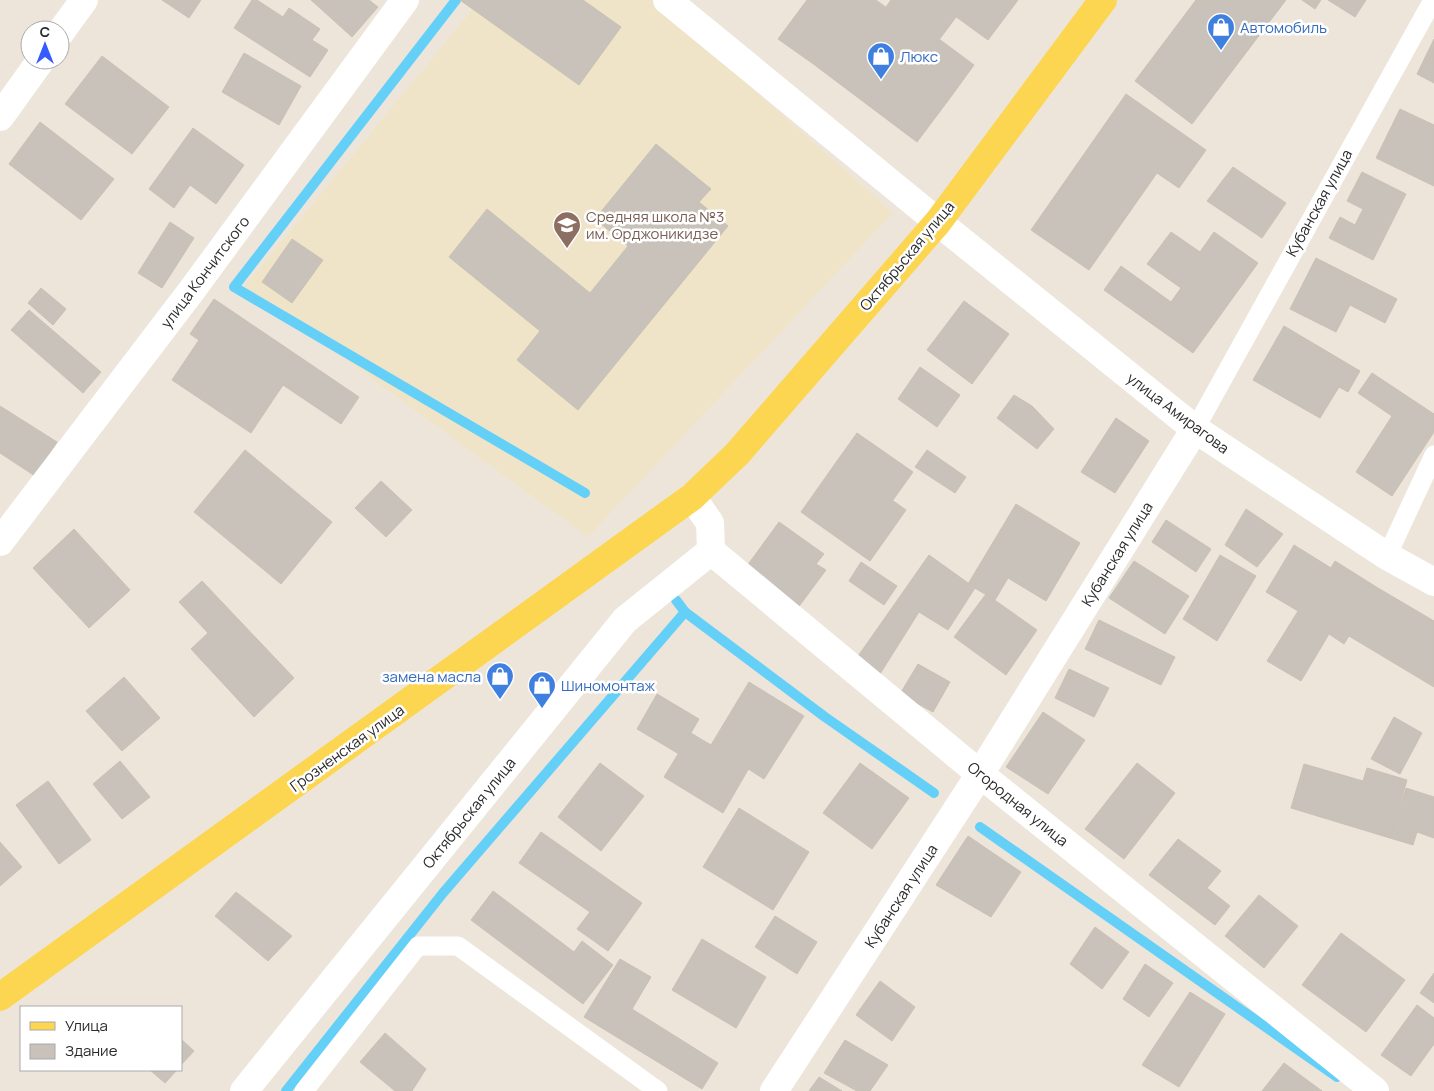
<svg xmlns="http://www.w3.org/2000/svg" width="1434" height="1091" font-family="Manrope,sans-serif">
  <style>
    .education { fill: #f0e4c8 }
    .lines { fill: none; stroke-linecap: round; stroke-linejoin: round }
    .stream { stroke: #64d0f8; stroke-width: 10 }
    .building { fill: #c8c2ba; stroke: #c9c1b4 }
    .lane { stroke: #fff; stroke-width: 19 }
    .street { stroke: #fff; stroke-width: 28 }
    .secondary { stroke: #fff; stroke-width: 28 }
    .primary { stroke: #fcd551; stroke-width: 28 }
    .labels { text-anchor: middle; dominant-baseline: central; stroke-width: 5; stroke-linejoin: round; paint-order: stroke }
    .shop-label { font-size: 15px; fill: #366cbe; stroke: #fff; text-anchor: start }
    .street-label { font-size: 15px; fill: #2a2a2a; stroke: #fff }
    .education-label { font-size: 15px; fill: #785e54; stroke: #fff; text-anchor: start }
  </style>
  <rect width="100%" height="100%" fill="#ede5da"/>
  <polygon class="education" points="480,0 653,0 893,213 588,537 245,286"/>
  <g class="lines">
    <g class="stream">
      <polyline points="456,0 234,287 585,493"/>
      <polyline points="676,600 685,612 825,717 934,793"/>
      <polyline points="980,827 1337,1077"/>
      <polyline points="286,1091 443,893 685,612"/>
    </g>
  </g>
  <g class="building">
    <polygon points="162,0 201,0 189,18"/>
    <polygon points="252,0 257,0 283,17 289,8 320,29 312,40 328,50 310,77 234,28"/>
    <polygon points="311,0 369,0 378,7 352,37"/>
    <polygon points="460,0 583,0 621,27 579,85"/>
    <polygon points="807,0 876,0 936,44 939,39 974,65 950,98 844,19 812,63 778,39"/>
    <polygon points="891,0 933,0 956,17 936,44 886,7"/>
    <polygon points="933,0 1018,0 988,40"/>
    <polygon points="1196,0 1286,0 1192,124 1135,81"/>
    <polygon points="1302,0 1321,0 1315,9"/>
    <polygon points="1328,0 1366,0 1355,17"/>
    <polygon points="844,19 950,98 917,142 812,63"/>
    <polygon points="1434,39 1434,83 1417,74"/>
    <polygon points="244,53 301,86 279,125 222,92"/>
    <polygon points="102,56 169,107 132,154 65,104"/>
    <polygon points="1126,94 1206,150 1179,188 1157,173 1089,270 1031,230"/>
    <polygon points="1400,109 1434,125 1434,186 1376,158"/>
    <polygon points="40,122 114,179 81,220 9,164"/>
    <polygon points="193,128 244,165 216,204 190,185 174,208 149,189"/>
    <polygon points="656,144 711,189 699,202 728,226 578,410 517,360 540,331 449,257 487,209 590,293 628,246 595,219"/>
    <polygon points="1233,167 1286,203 1262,238 1207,201"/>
    <polygon points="1362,172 1406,194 1373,260 1329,238 1340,217 1355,225 1363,209 1347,201"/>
    <polygon points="170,222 194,238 162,288 138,273"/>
    <polygon points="1171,232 1200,252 1214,232 1258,263 1193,353 1104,290 1121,266 1171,302 1181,288 1147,264"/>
    <polygon points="292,239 323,260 292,303 262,282"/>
    <polygon points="1316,258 1397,299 1385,323 1350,305 1336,332 1290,309"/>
    <polygon points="41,288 66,309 53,325 28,303"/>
    <polygon points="214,299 359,397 341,424 283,385 251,433 172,380 199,340 190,334"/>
    <polygon points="964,301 1009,334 972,384 927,350"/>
    <polygon points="29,310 101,372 83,393 11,330"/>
    <polygon points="1284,326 1360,371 1348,392 1339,387 1320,418 1253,380"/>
    <polygon points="920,367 960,395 937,427 898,399"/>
    <polygon points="1372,373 1434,414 1434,432 1392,496 1356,472 1392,416 1358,393"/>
    <polygon points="1014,395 1032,406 1054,429 1037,449 997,418"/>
    <polygon points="0,406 57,442 35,476 0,453"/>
    <polygon points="1116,418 1149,441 1115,493 1081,472"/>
    <polygon points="857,433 913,472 893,500 837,461"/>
    <polygon points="245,450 332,522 281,584 194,512"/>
    <polygon points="927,450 966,477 955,493 915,467"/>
    <polygon points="837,461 906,510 870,561 801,512"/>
    <polygon points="381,481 412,510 386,537 355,508"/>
    <polygon points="1016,504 1080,543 1046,601 1008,578 995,600 968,584"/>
    <polygon points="1246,509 1283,534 1257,567 1225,545"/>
    <polygon points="1166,520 1211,549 1196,572 1152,542"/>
    <polygon points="779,522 824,554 816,564 826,570 797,609 744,570"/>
    <polygon points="74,529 130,590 89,628 33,568"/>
    <polygon points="1294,545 1331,568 1303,614 1266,592"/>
    <polygon points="929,555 975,588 948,630 919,612 880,674 856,659"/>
    <polygon points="1220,555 1256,576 1217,641 1183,619"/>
    <polygon points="1134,561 1189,596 1165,634 1109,598"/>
    <polygon points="1335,561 1378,588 1344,644 1329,634 1301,681 1267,661 1298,611 1303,614"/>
    <polygon points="861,562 897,586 884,605 849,581"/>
    <polygon points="202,581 294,678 254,717 191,649 208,633 179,602"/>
    <polygon points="1378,588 1434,621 1434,687 1349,636"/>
    <polygon points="986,594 1037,630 1006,675 954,637"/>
    <polygon points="1099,620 1175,657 1161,685 1085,649"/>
    <polygon points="918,664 950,682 933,712 900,694"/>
    <polygon points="1069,669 1109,688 1094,717 1055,698"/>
    <polygon points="124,677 160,718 122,751 86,711"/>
    <polygon points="749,682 804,716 764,779 711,745"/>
    <polygon points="657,694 699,719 679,754 637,729"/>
    <polygon points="1043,712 1085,740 1048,794 1006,767"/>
    <polygon points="1394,717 1422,733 1400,774 1371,759"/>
    <polygon points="691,733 749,768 723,813 664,777"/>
    <polygon points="120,761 150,797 122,819 93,784"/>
    <polygon points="600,763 644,796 601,851 558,817"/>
    <polygon points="860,763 909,798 872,849 823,813"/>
    <polygon points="1137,763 1175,793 1124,859 1085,829"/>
    <polygon points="1304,764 1363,781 1367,768 1407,780 1390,838 1291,808"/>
    <polygon points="48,781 91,840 59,864 16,805"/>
    <polygon points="1406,788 1434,797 1434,838 1417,832 1413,845 1390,838"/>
    <polygon points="739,808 809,852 773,910 703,867"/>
    <polygon points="541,832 642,903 608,951 577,929 590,912 519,863"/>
    <polygon points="968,836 1021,872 991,917 936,885"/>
    <polygon points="1178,839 1221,871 1207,888 1230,906 1215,925 1149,875"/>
    <polygon points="0,842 22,867 0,886"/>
    <polygon points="493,891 574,952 582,941 613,965 583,1004 471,920"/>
    <polygon points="236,892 292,936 268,961 215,916"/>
    <polygon points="1259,895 1298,926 1264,968 1225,936"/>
    <polygon points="775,916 817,942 797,974 755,947"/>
    <polygon points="1095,927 1129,952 1102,989 1070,964"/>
    <polygon points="1341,933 1405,980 1366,1032 1302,985"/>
    <polygon points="702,939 766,977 736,1028 672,990"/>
    <polygon points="620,959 651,977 632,1009 718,1063 702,1089 584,1017"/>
    <polygon points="1145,964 1173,983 1149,1017 1123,999"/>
    <polygon points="1434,973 1434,1003 1420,993"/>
    <polygon points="880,981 915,1007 892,1041 856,1015"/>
    <polygon points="1190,992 1225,1014 1179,1087 1142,1065"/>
    <polygon points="1417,1005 1434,1018 1434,1044 1411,1076 1381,1055"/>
    <polygon points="385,1033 426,1069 412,1091 395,1091 360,1062"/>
    <polygon points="181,1039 194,1051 181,1065"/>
    <polygon points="845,1040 888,1065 870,1091 857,1091 824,1073"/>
    <polygon points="1284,1063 1322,1091 1262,1091"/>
    <polygon points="150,1070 177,1070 165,1083"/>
    <polygon points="819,1077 842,1091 809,1091"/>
  </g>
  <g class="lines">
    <g class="lane">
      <polyline points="1195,429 1433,0"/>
      <polyline points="1387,556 1434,455"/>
      <polyline points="304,1091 418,946 458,946 658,1091"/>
    </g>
    <g class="street">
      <polyline points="667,0 938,222"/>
      <polyline points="60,33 84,0"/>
      <polyline points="0,117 41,60"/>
      <polyline points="692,497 710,523 711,551 980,774 1375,1091"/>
      <polyline points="0,542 192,290 405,0"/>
      <polyline points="244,1091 625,620 711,551"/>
      <polyline points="774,1091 980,774 1195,429"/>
    </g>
    <polyline class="secondary" points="938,222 1195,429 1387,556 1434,582"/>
    <polyline class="primary" points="0,997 692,497 737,454 938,222 1103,0"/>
  </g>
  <defs>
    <g id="shop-pin" transform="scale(1.4375)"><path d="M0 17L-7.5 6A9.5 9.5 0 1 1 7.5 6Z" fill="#3f7fe0" stroke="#fff"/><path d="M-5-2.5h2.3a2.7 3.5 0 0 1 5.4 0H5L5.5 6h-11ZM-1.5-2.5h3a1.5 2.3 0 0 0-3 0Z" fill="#fff"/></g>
    <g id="school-pin" transform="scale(1.4375)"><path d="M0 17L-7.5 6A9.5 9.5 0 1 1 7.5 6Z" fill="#8d6e63" stroke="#fff"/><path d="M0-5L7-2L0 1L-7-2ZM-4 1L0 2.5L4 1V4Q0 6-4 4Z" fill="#fff"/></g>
  </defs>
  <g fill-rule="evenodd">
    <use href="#shop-pin" x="1221" y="27"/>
    <use href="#shop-pin" x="881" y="56"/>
    <use href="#school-pin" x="567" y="225"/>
    <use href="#shop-pin" x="500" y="676"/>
    <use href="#shop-pin" x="542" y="685"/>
  </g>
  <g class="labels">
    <g class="shop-label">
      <text x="1240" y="27">Автомобиль</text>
      <text x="900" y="56">Люкс</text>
      <text x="481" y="676" text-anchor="end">замена масла</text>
      <text x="561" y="685">Шиномонтаж</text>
    </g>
    <g class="street-label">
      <text transform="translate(1319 203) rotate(-61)">Кубанская улица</text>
      <text transform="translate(907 256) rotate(-50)">Октябрьская улица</text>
      <text transform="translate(205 272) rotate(-53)">улица Кончитского</text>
      <text transform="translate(1178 413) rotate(37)">улица Амирагова</text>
      <text transform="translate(1117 554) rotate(-58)">Кубанская улица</text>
      <text transform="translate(347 748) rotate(-36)">Грозненская улица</text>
      <text transform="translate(1018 804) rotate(39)">Огородная улица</text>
      <text transform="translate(469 813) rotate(-51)">Октябрьская улица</text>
      <text transform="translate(901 896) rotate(-57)">Кубанская улица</text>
    </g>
    <g class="education-label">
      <text x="586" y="216">Средняя школа №3<tspan x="586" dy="17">им. Орджоникидзе</tspan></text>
    </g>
  </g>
  <rect x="20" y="1006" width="162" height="65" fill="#ffffff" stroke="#aaaaaa"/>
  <rect x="30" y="1022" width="25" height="8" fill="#fcd551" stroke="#aaaaaa"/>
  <text x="65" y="1031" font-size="15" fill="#2a2a2a">Улица</text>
  <rect x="30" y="1044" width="25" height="15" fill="#c8c2ba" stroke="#aaaaaa"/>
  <text x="65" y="1056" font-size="15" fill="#2a2a2a">Здание</text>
  <g transform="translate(45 45)"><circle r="24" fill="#ffffff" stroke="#aaaaaa"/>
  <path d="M0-4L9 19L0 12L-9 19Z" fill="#355aff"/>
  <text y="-8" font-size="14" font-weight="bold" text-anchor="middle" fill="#2a2a2a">С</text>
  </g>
</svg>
